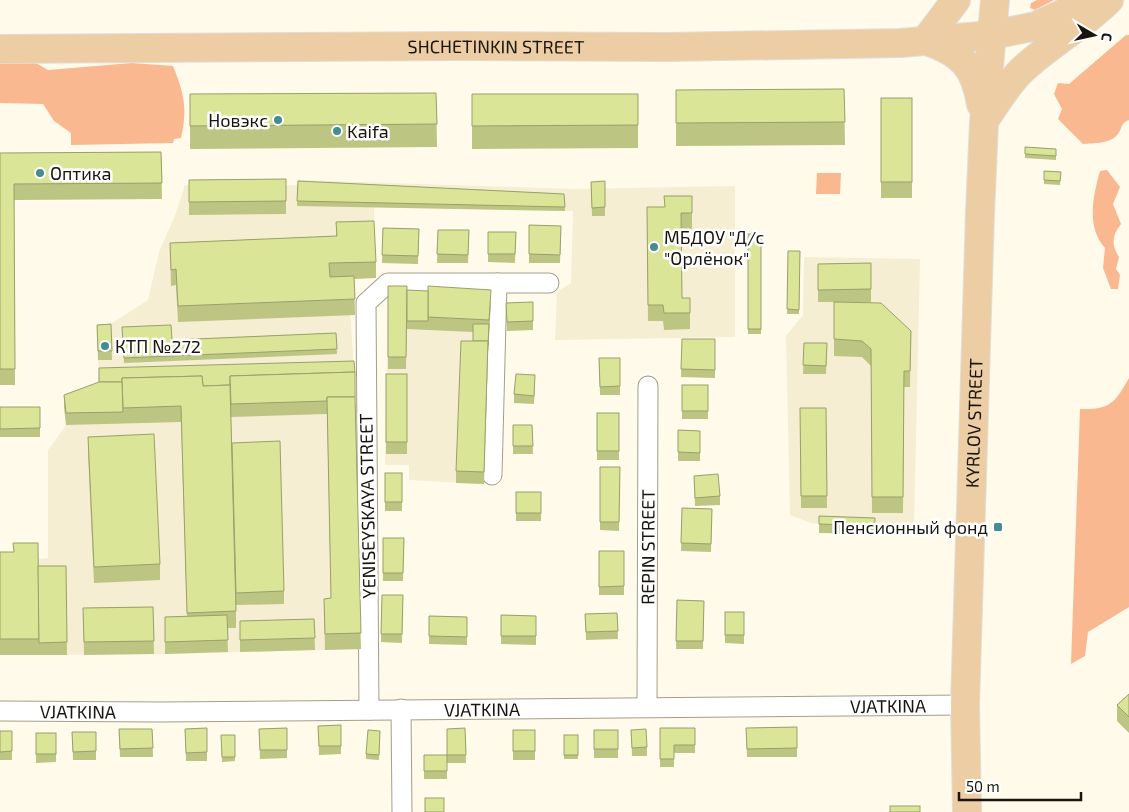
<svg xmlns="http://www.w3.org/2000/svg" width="1129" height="812" font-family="'Exo 2',sans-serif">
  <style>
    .built { fill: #f5eed3 }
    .green { fill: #fab891 }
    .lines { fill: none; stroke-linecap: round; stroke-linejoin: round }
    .minor-casing { stroke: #a39e8c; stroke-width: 21 }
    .primary-casing { stroke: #dfdedd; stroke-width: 30 }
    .minor { stroke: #fff; stroke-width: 19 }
    .primary { stroke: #edcda3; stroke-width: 28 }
    .wall { fill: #bcc582 }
    .shaded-wall { fill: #99a06a }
    .building { fill: #dbe597; stroke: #99a06a }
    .poi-dot { fill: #458d90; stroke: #fff; stroke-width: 2 }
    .labels { text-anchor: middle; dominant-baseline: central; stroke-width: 5; stroke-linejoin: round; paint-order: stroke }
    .street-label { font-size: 18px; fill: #17150e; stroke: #fff }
    .poi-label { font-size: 18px; fill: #17150e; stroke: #fff; text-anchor: start }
  </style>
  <rect width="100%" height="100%" fill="#fffaea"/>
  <g class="built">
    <polygon points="298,180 574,189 735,186 735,337 555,340 557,292 571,283 573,211 374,207 374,237 348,279 355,384 361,649 165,654 39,655 38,559 48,558 48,450 66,425 64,407 99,395 98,360 112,359 112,323 148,300 159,252 176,213 185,185 297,185"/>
    <polygon points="804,257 920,259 914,527 811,523 790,515 786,336 803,315"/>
    <polygon points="388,299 491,303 484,484 409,480 409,465 385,465"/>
  </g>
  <g class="green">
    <polygon points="1037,0 1054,0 1035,10 1030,8 1031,3"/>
    <path d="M1126,35H1129V120C1119,124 1123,129 1117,135C1110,144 1093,143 1083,144L1058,119L1062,109L1054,94L1058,83L1069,84Z"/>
    <path d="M29,59L48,70L132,63L173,66C184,93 188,109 181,138L174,139L173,143L71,145V133L54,121L43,104L0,103V60Z"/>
    <path d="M1107,170L1120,187L1113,204L1121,224C1112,235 1111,245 1119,257L1116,269L1120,275L1118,289H1111L1103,268L1105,248C1086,227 1093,196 1100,171Z"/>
    <polygon points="817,173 841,173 840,194 816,194"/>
    <path d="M1129,378V607L1088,632L1085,656L1071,664L1080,409C1110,410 1115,403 1129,378Z"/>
  </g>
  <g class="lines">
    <g class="minor-casing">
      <g id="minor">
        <polyline points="492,475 497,283"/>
        <path id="s1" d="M647,707L648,386"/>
        <polyline points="401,709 402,812"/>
        <polyline points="369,710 366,303 388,283 549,283"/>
        <path id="s2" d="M0,711L160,712L965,705"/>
      </g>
    </g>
    <g class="primary-casing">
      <g id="primary">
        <polyline points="925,41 956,0"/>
        <path d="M927,41C962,53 975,67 981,104"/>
        <path id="s3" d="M0,49L457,46L667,47L901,43L992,35L1036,26L1068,11L1085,0"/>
        <path d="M986,118C997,102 1007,85 1021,71C1048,45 1082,27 1109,0"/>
        <path id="s4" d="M967,812L965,705L980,213L984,122L995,0"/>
      </g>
    </g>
    <use href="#minor" class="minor"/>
    <use href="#primary" class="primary"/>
  </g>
  <g class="wall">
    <polygon points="844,89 845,145 676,146 676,90"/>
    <polygon points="436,93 437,147 190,149 190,94"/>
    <polygon points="472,94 638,94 638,148 472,149"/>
    <rect x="881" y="98" width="31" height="100"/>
    <polygon points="1025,147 1056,149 1056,160 1025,158"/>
    <polygon points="161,152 162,199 14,200 15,385 0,385 0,153"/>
    <polygon points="1044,171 1061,172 1060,185 1044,184"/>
    <polygon points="286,179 286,214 189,215 189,180"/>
    <polygon points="298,181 564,194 565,211 297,206"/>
    <polygon points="605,181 605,216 592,216 591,182"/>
    <polygon points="692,196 692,229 681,229 682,298 690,298 690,329 664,330 663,321 648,321 647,207 664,207"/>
    <polygon points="336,222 376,262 376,278 354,279 355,315 178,322 176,285 171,286 170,243 336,236"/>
    <polygon points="529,225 561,226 560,263 529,263"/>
    <polygon points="383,228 419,229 418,264 382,263"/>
    <polygon points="438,230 469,230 468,263 437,263"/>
    <polygon points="488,232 516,232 515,263 488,262"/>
    <rect x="748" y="234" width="13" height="100"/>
    <polygon points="788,251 800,251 799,314 787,314"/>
    <polygon points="871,263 871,302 818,302 818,264"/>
    <polygon points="388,286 407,290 491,303 488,353 484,484 456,483 456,471 473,341 473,332 407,329 407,310 406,369 388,369"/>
    <polygon points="533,302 533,330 507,331 506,312"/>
    <polygon points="834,302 911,331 910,387 904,387 903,513 872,513 871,366 862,357 834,356"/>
    <polygon points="111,324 112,360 98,360 97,325"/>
    <polygon points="122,327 172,340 336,333 337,354 124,363"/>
    <polygon points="682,339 715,339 715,378 681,377"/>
    <polygon points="804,343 827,343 826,374 803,374"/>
    <polygon points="599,358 620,358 620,395 600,395"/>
    <polygon points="354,361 361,649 325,650 324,599 331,598 327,414 231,417 232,443 284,591 284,604 236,605 236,628 227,628 228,652 165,654 165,617 187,616 181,422 66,425 64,407 64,395"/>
    <rect x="386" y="374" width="21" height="80"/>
    <polygon points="535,384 534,404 514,403 514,394"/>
    <rect x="682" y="385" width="26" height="34"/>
    <rect x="0" y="407" width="40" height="30"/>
    <polygon points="800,408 826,408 827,508 801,508"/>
    <rect x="597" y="413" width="22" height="47"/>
    <polygon points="513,425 532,425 533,454 513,454"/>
    <polygon points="678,430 700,431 700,461 678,461"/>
    <polygon points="88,437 160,564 160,580 94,583 88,453"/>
    <polygon points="600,467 620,467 619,531 600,530"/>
    <rect x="385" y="473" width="17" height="38"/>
    <polygon points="694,476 720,496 720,505 695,506"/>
    <rect x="516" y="492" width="25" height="29"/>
    <polygon points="682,508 712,509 711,552 681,551"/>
    <polygon points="819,516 875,518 875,534 819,533"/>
    <polygon points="383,538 404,538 403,581 383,581"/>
    <rect x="599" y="551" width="25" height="44"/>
    <polygon points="0,552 38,577 66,566 67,655 0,655"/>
    <polygon points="382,595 403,595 402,643 381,642"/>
    <polygon points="677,600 704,601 703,649 676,649"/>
    <polygon points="153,607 154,654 84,655 83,608"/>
    <polygon points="725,612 744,612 744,644 725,643"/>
    <polygon points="617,613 618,639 586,640 585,614"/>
    <polygon points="501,615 536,616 536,645 501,644"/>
    <polygon points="429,616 467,617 467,645 429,644"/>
    <polygon points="314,619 315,650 240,652 240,621"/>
    <polygon points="1129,694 1129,733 1117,721 1117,705"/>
    <polygon points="341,725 341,754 319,755 318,726"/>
    <polygon points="797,727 797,757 747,757 746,728"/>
    <polygon points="207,728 207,761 186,761 185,729"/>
    <polygon points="287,728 287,758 260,759 259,729"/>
    <polygon points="465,728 466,763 447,763 447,779 424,779 424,755 447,755"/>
    <polygon points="660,728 695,728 695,753 674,753 674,767 660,767"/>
    <polygon points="119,729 152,729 153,757 120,757"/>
    <rect x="513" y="730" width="22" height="30"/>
    <rect x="594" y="730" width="24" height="28"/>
    <polygon points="631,730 647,747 647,756 632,756"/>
    <rect x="0" y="731" width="12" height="29"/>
    <polygon points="380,731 379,760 366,759 366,754"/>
    <polygon points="72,732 96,732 96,760 73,760"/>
    <polygon points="36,733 56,733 56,762 36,763"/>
    <polygon points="221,735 235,735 235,761 222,762"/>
    <rect x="564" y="735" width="14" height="24"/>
  </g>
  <polygon class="shaded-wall" points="491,290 488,353 484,484 488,345"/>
  <g class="building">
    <polygon points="844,89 845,122 676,123 676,90"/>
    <polygon points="436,93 437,124 190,126 190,94"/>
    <polygon points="472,94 638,94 638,125 472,126"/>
    <rect x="881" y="98" width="31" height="84"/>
    <polygon points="1025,147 1056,149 1056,156 1025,154"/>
    <polygon points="161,152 162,183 14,184 15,369 0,369 0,153"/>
    <polygon points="1044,171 1061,172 1060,181 1044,180"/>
    <polygon points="286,179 286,201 189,202 189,180"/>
    <polygon points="298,181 564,194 565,207 297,201"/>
    <polygon points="605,181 605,207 592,208 591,182"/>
    <polygon points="664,196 692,196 692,213 681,213 682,298 690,298 690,313 664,313 663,305 648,305 647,207 665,207"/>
    <polygon points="374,221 376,262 329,263 330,277 354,276 355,299 178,306 176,269 171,270 170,243 337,236 336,222"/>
    <polygon points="529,225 561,226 560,255 529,254"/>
    <polygon points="383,228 419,229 418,256 382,255"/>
    <polygon points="438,230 469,230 468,255 437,254"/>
    <polygon points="488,232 516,232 515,254 488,254"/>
    <rect x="748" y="234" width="13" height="95"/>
    <polygon points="788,251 800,251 799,310 787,309"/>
    <polygon points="871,263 871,289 818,290 818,264"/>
    <polygon points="388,286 407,286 406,357 388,357"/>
    <polygon points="428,286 491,290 489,320 428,317"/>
    <polygon points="407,290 428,291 428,321 407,321"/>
    <polygon points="533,302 533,321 507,322 506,303"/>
    <polygon points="834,302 881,303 911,331 910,371 904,371 903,497 872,497 871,349 862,341 834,339"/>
    <polygon points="111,324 112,351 98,351 97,325"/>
    <polygon points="473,324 489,324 488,345 488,341 473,341"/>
    <polygon points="171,325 172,340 336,333 337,349 124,358 122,327"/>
    <polygon points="682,339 715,339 715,370 681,369"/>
    <polygon points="461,341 488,341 484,472 456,471"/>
    <polygon points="804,343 827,343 826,366 803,365"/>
    <polygon points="599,358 620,358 620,386 600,387"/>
    <polygon points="354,361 355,372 230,376 230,385 203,386 202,376 122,378 122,382 99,382 99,368"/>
    <polygon points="355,372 355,397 327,397 327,401 231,404 230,376"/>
    <rect x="386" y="374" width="21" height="68"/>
    <polygon points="516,374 535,375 534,396 514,394"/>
    <polygon points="202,376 203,386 230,385 236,611 187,613 181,406 123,408 122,378"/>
    <polygon points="99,382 122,382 123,412 66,413 64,395"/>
    <rect x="682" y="385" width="26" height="26"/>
    <polygon points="327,397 355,397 361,633 325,634 324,599 331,598"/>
    <polygon points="0,407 40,407 40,428 0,429"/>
    <polygon points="800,408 826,408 827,496 801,496"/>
    <rect x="597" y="413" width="22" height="38"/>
    <polygon points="513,425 532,425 533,446 513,446"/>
    <polygon points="678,430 700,431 700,453 678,452"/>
    <polygon points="154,434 160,564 94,567 88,437"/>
    <polygon points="280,441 284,591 236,593 232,443"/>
    <polygon points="600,467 620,467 619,522 600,522"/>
    <rect x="385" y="473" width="17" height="29"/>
    <polygon points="718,474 720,496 695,498 694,476"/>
    <rect x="516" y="492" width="25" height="21"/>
    <polygon points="682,508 712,509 711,544 681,543"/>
    <polygon points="819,516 875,518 875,526 819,524"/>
    <polygon points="383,538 404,538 403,573 383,573"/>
    <polygon points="13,543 38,543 39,639 0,639 0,552 14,552"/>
    <polygon points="599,551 624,551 624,586 599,587"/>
    <polygon points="38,566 66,566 67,642 39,643"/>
    <polygon points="382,595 403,595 402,634 381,634"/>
    <polygon points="677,600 704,601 703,641 676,641"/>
    <polygon points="153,607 154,641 84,642 83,608"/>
    <rect x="725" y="612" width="19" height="23"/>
    <polygon points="617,613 618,631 586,632 585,614"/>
    <polygon points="227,615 228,640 165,642 165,617"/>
    <polygon points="501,615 536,616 536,636 501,636"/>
    <polygon points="429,616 467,617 467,637 429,636"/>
    <polygon points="314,619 315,638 240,640 240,621"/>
    <polygon points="1129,694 1129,717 1117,705"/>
    <polygon points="341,725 341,746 319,746 318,726"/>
    <polygon points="797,727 797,748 747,749 746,728"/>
    <polygon points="207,728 207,752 186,753 185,729"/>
    <polygon points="287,728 287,750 260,750 259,729"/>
    <polygon points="465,728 466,755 447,755 447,771 424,771 424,755 447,755 447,729"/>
    <polygon points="660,728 695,728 695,745 674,745 674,759 660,759"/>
    <polygon points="119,729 152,729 153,748 120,749"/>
    <polygon points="646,729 647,747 632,748 631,730"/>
    <polygon points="368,730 380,731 379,755 366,754"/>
    <rect x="513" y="730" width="22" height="21"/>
    <rect x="594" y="730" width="24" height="19"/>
    <polygon points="0,731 12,731 12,751 0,752"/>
    <polygon points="72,732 96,732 96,751 73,752"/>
    <rect x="36" y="733" width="20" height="21"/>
    <polygon points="221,735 235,735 235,757 222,757"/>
    <rect x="564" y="735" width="14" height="20"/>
    <rect x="425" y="798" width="19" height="14"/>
    <rect x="890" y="806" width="30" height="6"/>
  </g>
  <g class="poi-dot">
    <circle cx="278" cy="120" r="5"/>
    <circle cx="337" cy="131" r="5"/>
    <circle cx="40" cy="173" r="5"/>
    <circle cx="654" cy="247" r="5"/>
    <circle cx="105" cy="346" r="5"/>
    <rect x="993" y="522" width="10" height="10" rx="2.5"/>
  </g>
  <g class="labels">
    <g class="street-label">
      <text stroke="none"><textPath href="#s3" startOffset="496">SHCHETINKIN STREET</textPath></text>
      <text stroke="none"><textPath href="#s4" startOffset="389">KYRLOV STREET</textPath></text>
      <text transform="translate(367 506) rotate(-91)">YENISEYSKAYA STREET</text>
      <text stroke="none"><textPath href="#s1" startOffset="160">REPIN STREET</textPath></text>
      <text stroke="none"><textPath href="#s2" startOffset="888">VJATKINA</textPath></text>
      <text stroke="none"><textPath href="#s2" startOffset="482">VJATKINA</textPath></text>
      <text stroke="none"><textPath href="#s2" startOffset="78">VJATKINA</textPath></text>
    </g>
    <g class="poi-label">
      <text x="268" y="120" text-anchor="end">Новэкс</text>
      <text x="347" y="131">Kaifa</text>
      <text x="50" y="173">Оптика</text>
      <text x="664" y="237">МБДОУ "Д/с<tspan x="664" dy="21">"Орлёнок"</tspan></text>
      <text x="115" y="346">КТП №272</text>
      <text x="988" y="527" text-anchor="end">Пенсионный фонд</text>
    </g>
  </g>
  <g transform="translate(1094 35) rotate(99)" stroke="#ffffff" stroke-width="4" paint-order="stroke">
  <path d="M0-4L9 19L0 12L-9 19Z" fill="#17150e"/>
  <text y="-8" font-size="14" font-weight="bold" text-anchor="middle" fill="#17150e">С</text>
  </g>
  <path d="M959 792v8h122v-8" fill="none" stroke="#17150e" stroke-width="2.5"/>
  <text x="966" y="792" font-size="15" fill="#17150e" stroke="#ffffff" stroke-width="4" paint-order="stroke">50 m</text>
</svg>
